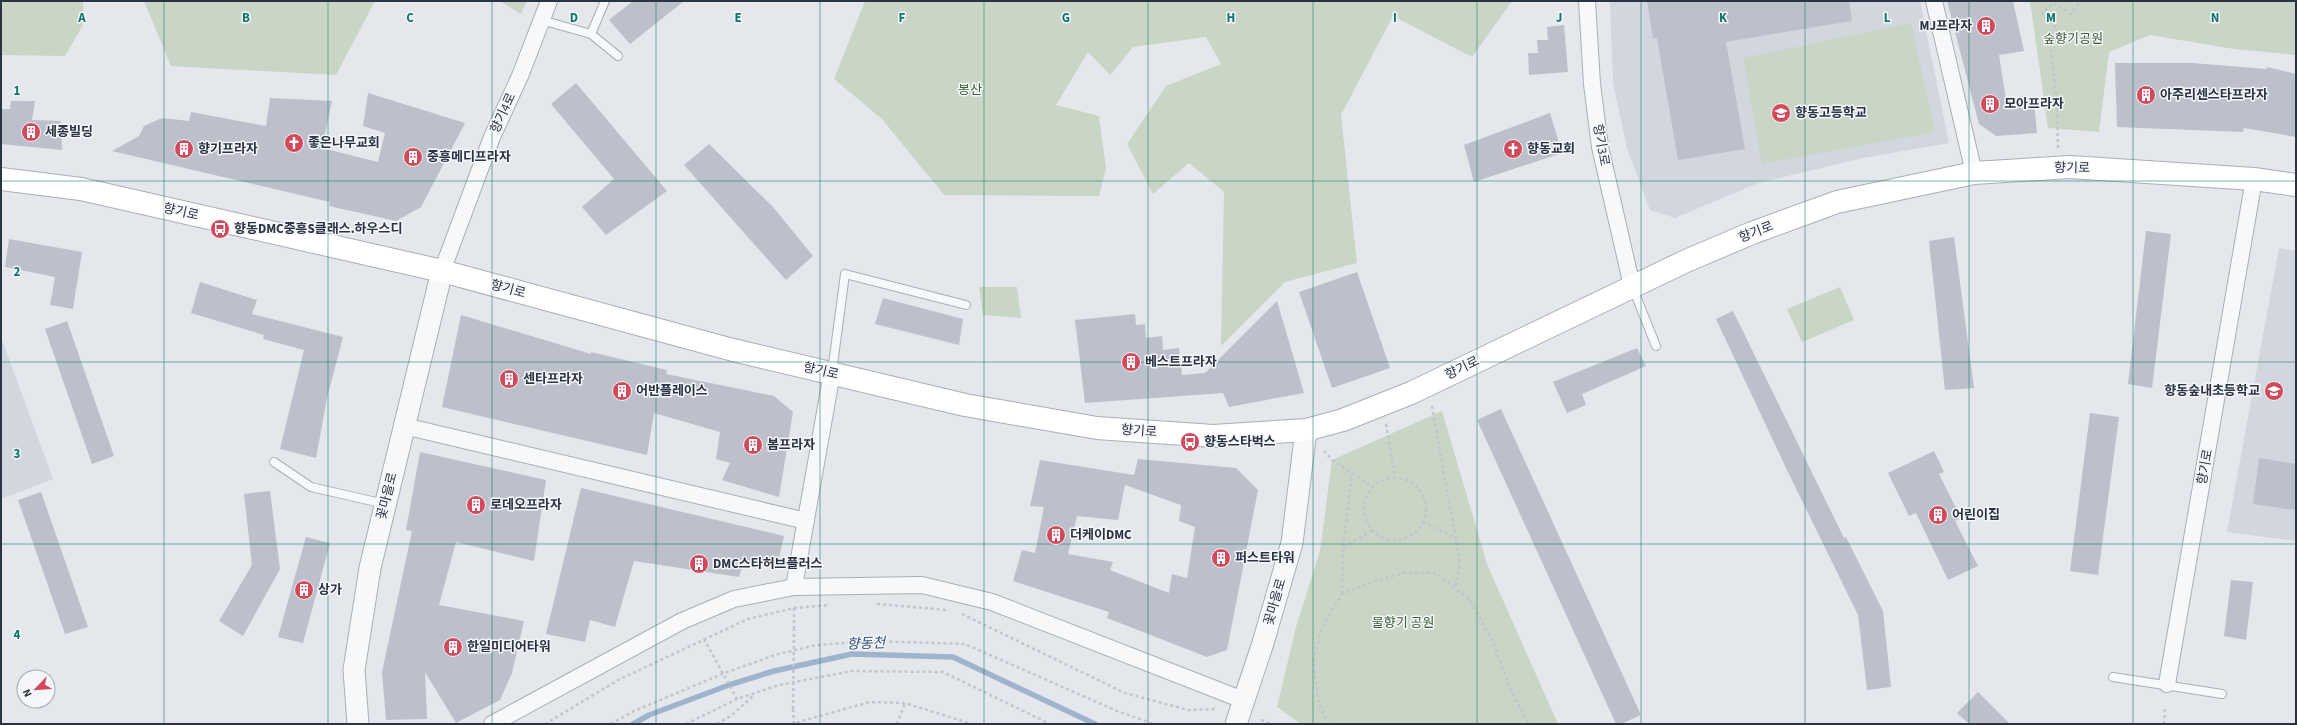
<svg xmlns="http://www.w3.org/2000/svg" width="2297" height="725" font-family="'Source Sans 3','Noto Sans KR',sans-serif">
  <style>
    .built { fill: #d2d6de }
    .green { fill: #c9d6c5 }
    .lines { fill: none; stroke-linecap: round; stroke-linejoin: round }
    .stream { stroke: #9fb4cc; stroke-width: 5.5 }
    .building { fill: #bbc0ca; fill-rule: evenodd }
    .service-casing { stroke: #a9aeb7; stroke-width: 10 }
    .minor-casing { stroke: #a9aeb7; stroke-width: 18 }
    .tertiary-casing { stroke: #a9aeb7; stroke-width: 23 }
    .secondary-casing { stroke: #a9aeb7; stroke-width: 24 }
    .path { stroke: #c2c5cb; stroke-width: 2.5; stroke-dasharray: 3 3; stroke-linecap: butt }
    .service { stroke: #f7f8fa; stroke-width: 8 }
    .minor { stroke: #f7f8fa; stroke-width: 16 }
    .tertiary { stroke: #f7f8fa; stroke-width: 21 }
    .secondary { stroke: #fff; stroke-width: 22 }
    .path-bridge { stroke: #c2c5cb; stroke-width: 2.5; stroke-dasharray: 3 3; stroke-linecap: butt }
    .grid { fill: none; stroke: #0f766e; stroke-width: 1; stroke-opacity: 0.55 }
    .labels { text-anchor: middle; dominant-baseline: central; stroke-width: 3; stroke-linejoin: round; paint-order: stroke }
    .poi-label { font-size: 13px; font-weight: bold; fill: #2b3445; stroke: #f4f6f9; text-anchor: start }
    .park-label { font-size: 13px; fill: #3f6138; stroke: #f4f6f9 }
    .street-label { font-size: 13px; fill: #2b3445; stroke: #f4f6f9 }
    .water-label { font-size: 14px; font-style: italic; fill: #34527a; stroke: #f4f6f9 }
    .grid-label { font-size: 13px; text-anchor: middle; font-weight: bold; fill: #0f766e; stroke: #f4f6f9; stroke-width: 3; stroke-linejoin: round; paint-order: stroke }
  </style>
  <rect width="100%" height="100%" fill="#e4e7ec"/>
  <g class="built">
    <polygon points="1610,1 1920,1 1949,143 1863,158 1758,183 1675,218 1650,210 1627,148 1613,83"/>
    <polygon points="2279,248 2296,251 2296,541 2227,532"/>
    <polygon points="1,337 53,479 1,499"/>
  </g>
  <g class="green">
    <polygon points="1,1 83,1 84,23 65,56 1,55"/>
    <polygon points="144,1 375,1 336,75 171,66"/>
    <polygon points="500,1 527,1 521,14"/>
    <polygon points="865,1 1512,1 1472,57 1393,16 1341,115 1357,263 1285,282 1221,346 1224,192 1189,163 1153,194 1127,144 1166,86 1221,64 1206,37 1133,47 1110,75 1088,52 1056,105 1099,116 1106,168 1099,196 944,195 882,119 834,79"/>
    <polygon points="2030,1 2296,1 2296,55 2234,49 2150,35 2109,52 2099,132 2048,128"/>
    <polygon points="1911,23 1935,132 1762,164 1743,58"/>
    <polygon points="979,287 1017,287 1021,318 983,315"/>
    <polygon points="1840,287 1854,320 1802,342 1787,309"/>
    <polygon points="1442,411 1487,564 1558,724 1301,724 1277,707 1296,627 1320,551 1332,460"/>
  </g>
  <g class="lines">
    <polyline class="stream" points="633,724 649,715 729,685 774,671 852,654 953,657 1095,724"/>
  </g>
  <g class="building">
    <polygon points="633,1 684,1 630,44 609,20"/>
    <polygon points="1647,1 1849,1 1852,21 1726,42 1745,149 1678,160 1657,38 1653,38"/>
    <polygon points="1947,1 2013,1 2024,51 1999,55 2007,106 2034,102 2037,133 1996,136 1979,124"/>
    <polygon points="1564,25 1568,72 1529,75 1528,53 1538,53 1537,40 1548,40 1547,27"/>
    <polygon points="2115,63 2192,63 2267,69 2267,67 2296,74 2296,137 2244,128 2243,132 2117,127"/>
    <polygon points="576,83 667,191 606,235 582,207 614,179 551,104"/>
    <polygon points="368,93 465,123 421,207 396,221 329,206 330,202 112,151 139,136 144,126 162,118 189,121 191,112 266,126 270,98 332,101 322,148 378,162 385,133 363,126"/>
    <polygon points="11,101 35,101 32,120 61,121 62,150 1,144 1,109 10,109"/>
    <polygon points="1550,113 1562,153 1474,182 1464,145"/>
    <polygon points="709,144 773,207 813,256 786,280 684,165"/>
    <polygon points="2146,231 2171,234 2152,388 2128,384"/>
    <polygon points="1954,237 1974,388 1945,390 1929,241"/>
    <polygon points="9,239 82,252 73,309 50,305 55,277 5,267"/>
    <polygon points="1357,272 1390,368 1332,388 1299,292"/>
    <polygon points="200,282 257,300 252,314 343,337 327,398 316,458 280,449 304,350 263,339 264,335 191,313"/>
    <polygon points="883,298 963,319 959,345 875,324"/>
    <polygon points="1277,301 1304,393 1229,407 1223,393 1085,403 1075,320 1135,314 1136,325 1145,324 1146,338 1162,336 1163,350 1179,348 1182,375 1205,373"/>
    <polygon points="1733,311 1844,538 1846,537 1883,611 1891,687 1867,690 1858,615 1786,468 1716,319"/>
    <polygon points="461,315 591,354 591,352 667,370 666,374 774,396 793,412 779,497 722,480 730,463 716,459 720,432 654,413 647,455 442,407"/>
    <polygon points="67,321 114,456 92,464 45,329"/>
    <polygon points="1637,348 1646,366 1582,394 1586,405 1567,413 1553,382"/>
    <polygon points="1501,409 1641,715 1621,724 1616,724 1477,420"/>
    <polygon points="2090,413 2119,417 2098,575 2070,571"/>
    <polygon points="1934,451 1944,472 1939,474 1961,518 1955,521 1978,566 1948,580 1916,513 1909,516 1888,473"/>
    <polygon points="420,452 546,480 534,561 456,542 439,605 524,621 512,673 500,700 456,723 425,672 427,719 386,720 382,672 412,531 406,530"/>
    <polygon points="2259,458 2296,464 2296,510 2253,504"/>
    <path d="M1138,459L1236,468L1258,490L1227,650L1207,657L1107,618L1109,612L1013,581L1022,550L1035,553L1044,507L1030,506L1040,460L1134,475ZM1125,485L1181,505L1179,521L1195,527L1187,578L1172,574L1169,593L1110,570L1113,562L1068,554L1077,516L1118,520Z"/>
    <polygon points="581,488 784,536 777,567 744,561 739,577 634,561 615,627 590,620 585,642 546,634"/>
    <polygon points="270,491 280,569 243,636 219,621 252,565 244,494"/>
    <polygon points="41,492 88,627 65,634 18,500"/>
    <polygon points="306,537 330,543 303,643 278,637"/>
    <polygon points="2231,580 2253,582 2246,640 2224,636"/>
    <polygon points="1978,692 2010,724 1969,724 1957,713"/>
  </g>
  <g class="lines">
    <g class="service-casing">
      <g id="service">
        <polyline points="541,20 591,34 618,56"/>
        <polyline points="591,34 605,1"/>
        <polyline points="1632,286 1656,346"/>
        <polyline points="832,372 845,274 966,305"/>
        <polyline points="274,462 311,487 385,504"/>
        <polyline points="2113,677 2222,694"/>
      </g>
    </g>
    <g class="minor-casing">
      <g id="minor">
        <polyline points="1587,1 1592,84 1600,147 1632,286"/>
        <polyline points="1934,1 1974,173"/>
        <polyline points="442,271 492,137 520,76 549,1"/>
        <polyline points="404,426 806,521"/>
        <polyline points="794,587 832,373"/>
        <polyline points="2167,684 2254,179"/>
        <polyline points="492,724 682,621 734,599 794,587 922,585 992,602 1243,700"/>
      </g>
    </g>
    <g class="tertiary-casing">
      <g id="tertiary">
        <polyline points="358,724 354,670 370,568 442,271"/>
        <polyline points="1236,724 1263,643 1292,543 1306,430"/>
      </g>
    </g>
    <g class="secondary-casing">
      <polyline id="secondary" points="1,179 81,189 442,271 733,350 965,405 1097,428 1213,436 1306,430 1343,420 1411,393 1686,261 1752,233 1837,202 1974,173 2070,167 2254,179 2296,185"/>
    </g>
    <g class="path">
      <polyline points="2058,148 2057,106 2050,39 2059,31 2042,13 2054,3 2071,14 2079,3 2077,1"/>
      <polyline points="1432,406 1460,563 1455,588"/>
      <polyline points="1386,424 1395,476"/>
      <polyline points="1324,451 1332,460 1373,487"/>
      <circle cx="1395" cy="509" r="31"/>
      <polyline points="1423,522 1456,538"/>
      <polyline points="1343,547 1372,531"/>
      <polyline points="1342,594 1343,547 1352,473"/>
      <polyline points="877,604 947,610"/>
      <polyline points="962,614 1125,693 1188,710 1217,709"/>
      <polyline points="794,629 794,608"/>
      <polyline points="704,639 737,699"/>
      <polyline points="793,709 794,724"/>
      <polyline points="1261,720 1272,724"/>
      <polyline points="545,724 620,679 748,619 794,608 830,605"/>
      <polyline points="611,724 632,712 722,674 775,655 816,645 871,641 965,644 1117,711 1154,724"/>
      <polyline points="686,724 737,699 779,685 852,671 943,672 1050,724"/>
      <polyline points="717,724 732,715 754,695"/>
      <polyline points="791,724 870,702 905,703 972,724"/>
      <polyline points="897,724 905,703"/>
      <polyline points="1329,724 1319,705 1313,662 1322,627 1342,594 1372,582 1403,573 1436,573 1470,600 1493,642 1512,693 1529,724"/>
      <polyline points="2164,724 2165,708"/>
    </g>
    <use href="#service" class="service"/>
    <use href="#minor" class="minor"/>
    <use href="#tertiary" class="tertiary"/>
    <use href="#secondary" class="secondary"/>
    <polyline class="path-bridge" points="793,709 794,629"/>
  </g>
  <path class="grid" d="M164,1V724M328,1V724M492,1V724M656,1V724M820,1V724M984,1V724M1148,1V724M1313,1V724M1477,1V724M1641,1V724M1805,1V724M1969,1V724M2133,1V724M1,181H2296M1,362H2296M1,544H2296"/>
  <defs>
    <g id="building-disc" transform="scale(1)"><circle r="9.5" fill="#d1495b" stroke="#f4f6f9"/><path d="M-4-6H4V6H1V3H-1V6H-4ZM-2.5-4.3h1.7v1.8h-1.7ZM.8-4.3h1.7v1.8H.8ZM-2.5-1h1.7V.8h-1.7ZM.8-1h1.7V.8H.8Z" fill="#fff"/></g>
    <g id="school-disc" transform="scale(1)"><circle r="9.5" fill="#d1495b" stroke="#f4f6f9"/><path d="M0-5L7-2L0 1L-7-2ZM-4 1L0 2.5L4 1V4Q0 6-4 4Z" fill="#fff"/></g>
    <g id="church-disc" transform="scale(1)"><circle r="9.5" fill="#d1495b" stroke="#f4f6f9"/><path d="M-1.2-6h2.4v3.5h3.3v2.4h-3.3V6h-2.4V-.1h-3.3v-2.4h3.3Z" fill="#fff"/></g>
    <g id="bus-disc" transform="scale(1)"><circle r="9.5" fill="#d1495b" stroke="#f4f6f9"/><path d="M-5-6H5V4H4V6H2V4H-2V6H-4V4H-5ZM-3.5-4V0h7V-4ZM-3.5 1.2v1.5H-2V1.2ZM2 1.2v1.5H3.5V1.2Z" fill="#fff"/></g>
  </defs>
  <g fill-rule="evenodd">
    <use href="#building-disc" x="1986" y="26"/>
    <use href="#building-disc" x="2146" y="95"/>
    <use href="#building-disc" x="1990" y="104"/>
    <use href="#school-disc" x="1781" y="113"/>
    <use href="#building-disc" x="31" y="132"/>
    <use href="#church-disc" x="294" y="143"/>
    <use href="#building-disc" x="184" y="149"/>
    <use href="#church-disc" x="1513" y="149"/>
    <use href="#building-disc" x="413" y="157"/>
    <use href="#bus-disc" x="220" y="229"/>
    <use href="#building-disc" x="1131" y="362"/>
    <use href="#building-disc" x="509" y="379"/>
    <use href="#building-disc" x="622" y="391"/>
    <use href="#school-disc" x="2274" y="391"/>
    <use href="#bus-disc" x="1190" y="442"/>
    <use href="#building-disc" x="753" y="445"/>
    <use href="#building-disc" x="476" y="505"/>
    <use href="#building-disc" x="1938" y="515"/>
    <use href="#building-disc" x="1056" y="535"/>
    <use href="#building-disc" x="1221" y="558"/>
    <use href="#building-disc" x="699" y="564"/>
    <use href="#building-disc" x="304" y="590"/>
    <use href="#building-disc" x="453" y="647"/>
  </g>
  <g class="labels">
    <g class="poi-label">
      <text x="1972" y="26" text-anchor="end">MJ프라자</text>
      <text x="2160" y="95">아주리센스타프라자</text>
      <text x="2004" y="104">모아프라자</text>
      <text x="1795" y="113">향동고등학교</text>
      <text x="45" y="132">세종빌딩</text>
      <text x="308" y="143">좋은나무교회</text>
      <text x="198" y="149">향기프라자</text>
      <text x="1527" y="149">향동교회</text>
      <text x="427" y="157">중흥메디프라자</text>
      <text x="234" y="229">향동DMC중흥S클래스.하우스디</text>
      <text x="1145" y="362">베스트프라자</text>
      <text x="523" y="379">센타프라자</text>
      <text x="636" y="391">어반플레이스</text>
      <text x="2260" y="391" text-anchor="end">향동숲내초등학교</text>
      <text x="1204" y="442">향동스타벅스</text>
      <text x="767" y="445">봄프라자</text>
      <text x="490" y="505">로데오프라자</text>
      <text x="1952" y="515">어린이집</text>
      <text x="1070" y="535">더케이DMC</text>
      <text x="1235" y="558">퍼스트타워</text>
      <text x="713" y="564">DMC스타허브플러스</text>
      <text x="318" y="590">상가</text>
      <text x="467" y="647">한일미디어타워</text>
    </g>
    <g class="park-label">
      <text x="2073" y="39">숲향기공원</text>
      <text x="970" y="90">봉산</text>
      <text x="1403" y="623">물향기 공원</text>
    </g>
    <g class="street-label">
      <text transform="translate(503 113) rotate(-65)">향기4로</text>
      <text transform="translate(1601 145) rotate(80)">향기3로</text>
      <text transform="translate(2072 168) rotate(1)">향기로</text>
      <text transform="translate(181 212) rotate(13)">향기로</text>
      <text transform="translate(1756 232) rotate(-21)">향기로</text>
      <text transform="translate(508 289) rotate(15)">향기로</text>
      <text transform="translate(1462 368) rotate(-26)">향기로</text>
      <text transform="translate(821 371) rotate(13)">향기로</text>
      <text transform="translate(1139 431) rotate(4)">향기로</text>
      <text transform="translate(2205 467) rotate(-80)">향기로</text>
      <text transform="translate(387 496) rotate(-76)">꽃마을로</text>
      <text transform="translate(1275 602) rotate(-74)">꽃마을로</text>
    </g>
    <g class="water-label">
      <text transform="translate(866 644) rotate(-2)">향동천</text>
    </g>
  </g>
  <g class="grid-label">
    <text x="82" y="22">A</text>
    <text x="246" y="22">B</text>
    <text x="410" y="22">C</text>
    <text x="574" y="22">D</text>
    <text x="738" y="22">E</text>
    <text x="902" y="22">F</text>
    <text x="1066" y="22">G</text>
    <text x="1231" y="22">H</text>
    <text x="1395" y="22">I</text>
    <text x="1559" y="22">J</text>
    <text x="1723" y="22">K</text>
    <text x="1887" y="22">L</text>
    <text x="2051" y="22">M</text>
    <text x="2215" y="22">N</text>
    <text x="17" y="95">1</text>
    <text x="17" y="276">2</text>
    <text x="17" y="458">3</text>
    <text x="17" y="639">4</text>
  </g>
  <rect width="2297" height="725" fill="none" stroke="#2b3445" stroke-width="4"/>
  <g transform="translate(36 689) rotate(245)"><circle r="19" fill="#f4f6f9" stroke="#a4a8b1"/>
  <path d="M0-3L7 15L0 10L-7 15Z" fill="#d1495b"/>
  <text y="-6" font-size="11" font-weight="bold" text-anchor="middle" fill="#2b3445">N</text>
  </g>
</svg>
